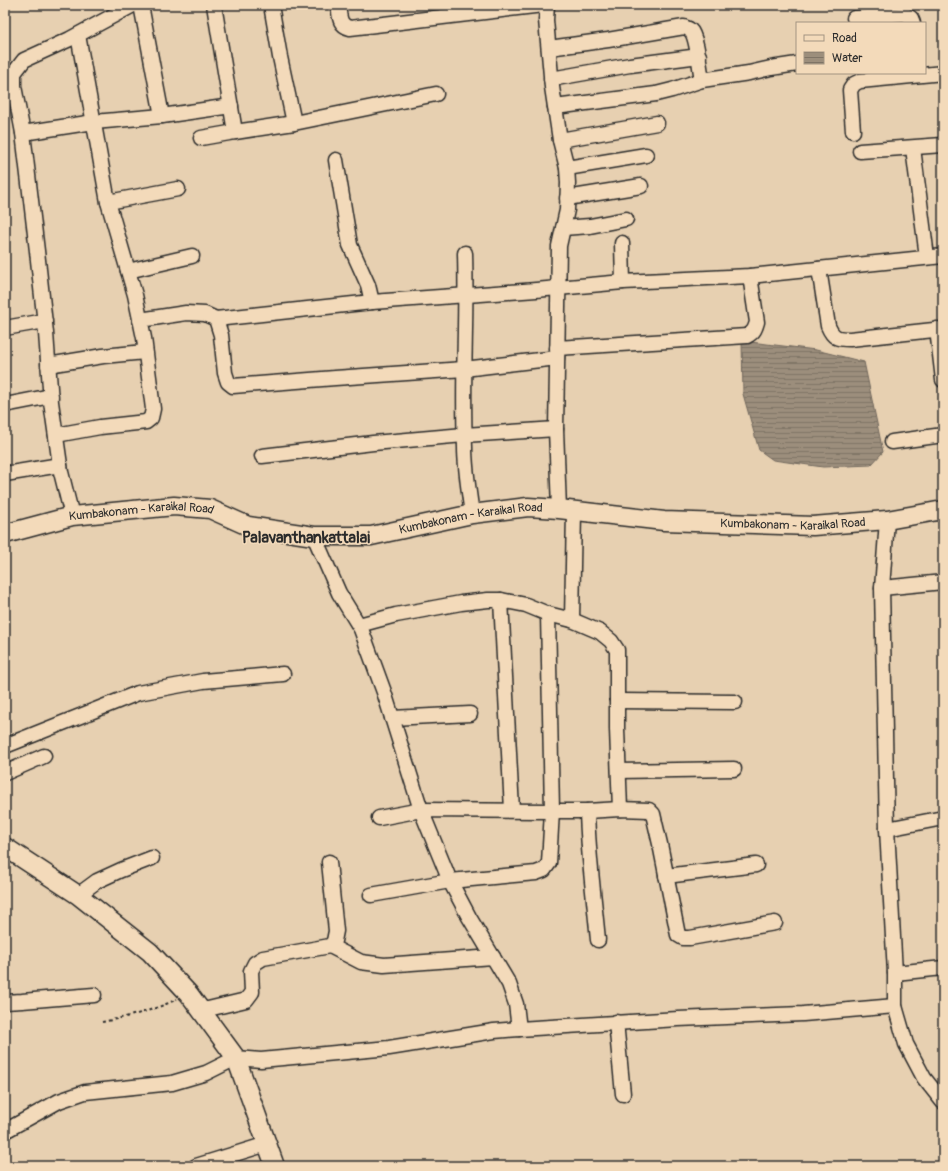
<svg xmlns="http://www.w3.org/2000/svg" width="948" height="1171" font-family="Pangolin,sans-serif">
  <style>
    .water { fill: url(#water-rules); stroke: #6f665c }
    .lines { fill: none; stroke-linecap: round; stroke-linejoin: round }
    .minor-casing { stroke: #2b2b2b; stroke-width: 17 }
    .major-casing { stroke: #2b2b2b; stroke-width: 21 }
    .path { stroke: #2b2b2b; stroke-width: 2; stroke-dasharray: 3 3; stroke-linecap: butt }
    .minor { stroke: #f3daba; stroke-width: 14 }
    .major { stroke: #f3daba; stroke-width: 18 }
    .labels { text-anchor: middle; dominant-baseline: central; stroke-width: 3; stroke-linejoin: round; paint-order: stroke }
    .street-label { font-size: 12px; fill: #2b2b2b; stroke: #f3daba }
    .district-label { font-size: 16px; font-weight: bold; fill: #2b2b2b; stroke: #f3daba }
  </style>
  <defs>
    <pattern id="water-rules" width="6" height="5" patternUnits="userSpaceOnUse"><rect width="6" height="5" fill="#9c8e7c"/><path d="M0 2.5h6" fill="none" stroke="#7f7466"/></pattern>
  </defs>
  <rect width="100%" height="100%" fill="#e7d0b1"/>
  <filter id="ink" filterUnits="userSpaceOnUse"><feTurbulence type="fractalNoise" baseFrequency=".025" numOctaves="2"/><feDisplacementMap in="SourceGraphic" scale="8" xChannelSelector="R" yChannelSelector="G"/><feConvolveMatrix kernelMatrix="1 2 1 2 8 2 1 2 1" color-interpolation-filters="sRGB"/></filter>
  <g filter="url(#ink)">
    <polygon class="water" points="742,341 816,350 864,362 883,452 871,465 823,467 773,460 759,450 743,394"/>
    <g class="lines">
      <g class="minor-casing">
        <g id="minor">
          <polyline points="141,5 162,116"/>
          <polyline points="214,5 235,132"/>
          <polyline points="271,5 280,57 294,123"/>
          <path d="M338,5C340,15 338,25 350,28L543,5"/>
          <polyline points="547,5 546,20 552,87 560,140 567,168 568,183 567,210 559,246 556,429 559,509"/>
          <polyline points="854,18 905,14 911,18 913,23"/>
          <path d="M549,48L608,40L684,27C686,28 688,28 690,30C697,36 700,70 702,80"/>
          <polyline points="551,79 630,65 699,56"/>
          <polyline points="555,107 656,94 672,90 702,80 749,73 771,68 797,64"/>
          <polyline points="853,131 850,90 854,84 860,81 943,73"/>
          <polyline points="23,133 94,122 162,116 231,106"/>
          <polyline points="201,138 235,132 294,123 436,94"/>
          <polyline points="560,140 657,123"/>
          <polyline points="913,148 927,257"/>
          <polyline points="860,151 943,145"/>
          <polyline points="336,160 350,245 368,285 372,302"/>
          <polyline points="567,168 646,155"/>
          <polyline points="567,198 641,186"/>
          <polyline points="108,202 178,189"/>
          <polyline points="563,228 590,226 626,219"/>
          <polyline points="622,243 623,282"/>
          <path d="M465,253C467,318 462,382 465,447C465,469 469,492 472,514"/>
          <path d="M819,269L828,326C833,338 837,339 850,339L943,329"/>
          <polyline points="128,271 192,256"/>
          <polyline points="216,319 372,302 536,290 623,282 750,276 943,256"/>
          <polyline points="140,320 186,313 205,314 216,319 221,335 225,373 228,382 233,386 335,378 464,369 557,358"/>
          <polyline points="5,328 45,321"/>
          <polyline points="937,329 943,380"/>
          <path d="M557,348L747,336C754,332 755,329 757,322L750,276"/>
          <polyline points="48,365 103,356 145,352"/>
          <polyline points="5,405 51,396"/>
          <polyline points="56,435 100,427 146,422 151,418 153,409 144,338 135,295 108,202 78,35"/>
          <polyline points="892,442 943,435"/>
          <polyline points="262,456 373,443 464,435 556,429"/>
          <polyline points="5,474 60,465"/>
          <polyline points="72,516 61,472 51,402 46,333 37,251 23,133 14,86 14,73 24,60 70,39 133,5"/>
          <polyline points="887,520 882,588 887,829 895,973 895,1006 906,1044 924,1078 943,1102"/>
          <polyline points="314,536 339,593 361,629 384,692 421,810 450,881 469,917 509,984 516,1004 519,1029"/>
          <polyline points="882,588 943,582"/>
          <polyline points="501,600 512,810"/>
          <polyline points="572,620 574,511"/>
          <polyline points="359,625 396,615 461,603 488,600 501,600 526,605 548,614 572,620 600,632 611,641 617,650 617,729 620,809"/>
          <polyline points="617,701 735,702"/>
          <polyline points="392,718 470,714"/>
          <polyline points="5,746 138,693 203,681 283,674"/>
          <polyline points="619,771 734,769"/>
          <polyline points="5,773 44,756"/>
          <path d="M587,811C588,854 594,897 598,940"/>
          <polyline points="379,818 421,810 552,811 587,811 620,809 649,810 653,814 660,844 678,935 683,938 690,938 775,923"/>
          <polyline points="887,829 943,818"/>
          <polyline points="666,876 756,865"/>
          <polyline points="78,895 97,881 121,870 152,858"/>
          <polyline points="371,895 450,881 536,873 544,870 549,863 552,811 548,614"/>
          <polyline points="330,946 361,962 384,965 493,957"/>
          <polyline points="895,973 943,968"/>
          <polyline points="5,1002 22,1001 94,995"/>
          <polyline points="200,1009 208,1009 246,1000 252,992 251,971 255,963 263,958 330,946 334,941 336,931 329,862"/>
          <polyline points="616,1022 623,1094"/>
          <polyline points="5,1131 59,1101 85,1092 172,1083 206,1073 236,1058 261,1060 389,1048 494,1031 519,1029 678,1019 803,1014 895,1006"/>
          <polyline points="196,1166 267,1144"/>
        </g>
      </g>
      <g class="major-casing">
        <g id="major">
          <path id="s1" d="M5,534L72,516L174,506L210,509L248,526L314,536H371L472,514L528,507L559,509L664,521L813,526L887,520L943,510"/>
          <polyline points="5,847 78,895 150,952 189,994 236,1058 275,1166"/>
        </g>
      </g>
      <path class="path" d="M102,1022C127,1017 153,1011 177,999"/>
      <use href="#minor" class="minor"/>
      <use href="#major" class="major"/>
    </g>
  </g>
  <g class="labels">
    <g class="street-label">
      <text stroke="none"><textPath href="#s1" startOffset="139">Kumbakonam - Karaikal Road</textPath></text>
      <text stroke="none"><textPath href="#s1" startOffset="475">Kumbakonam - Karaikal Road</textPath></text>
      <text stroke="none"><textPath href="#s1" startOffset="799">Kumbakonam - Karaikal Road</textPath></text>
    </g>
    <g class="district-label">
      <text x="306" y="538">Palavanthankattalai</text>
    </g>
  </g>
  <rect width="948" height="1171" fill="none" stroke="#f3daba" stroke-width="20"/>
  <rect x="10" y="10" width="928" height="1151" fill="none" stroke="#2b2b2b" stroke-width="1.5" filter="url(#ink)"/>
  <rect x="796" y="22" width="130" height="52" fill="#f3daba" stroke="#a39481"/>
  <rect x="804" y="35" width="20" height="6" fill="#f3daba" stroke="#a39481"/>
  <text x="832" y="42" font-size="12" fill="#2b2b2b">Road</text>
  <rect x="804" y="52" width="20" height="12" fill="url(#water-rules)" stroke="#a39481"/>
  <text x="832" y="62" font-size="12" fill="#2b2b2b">Water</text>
</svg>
